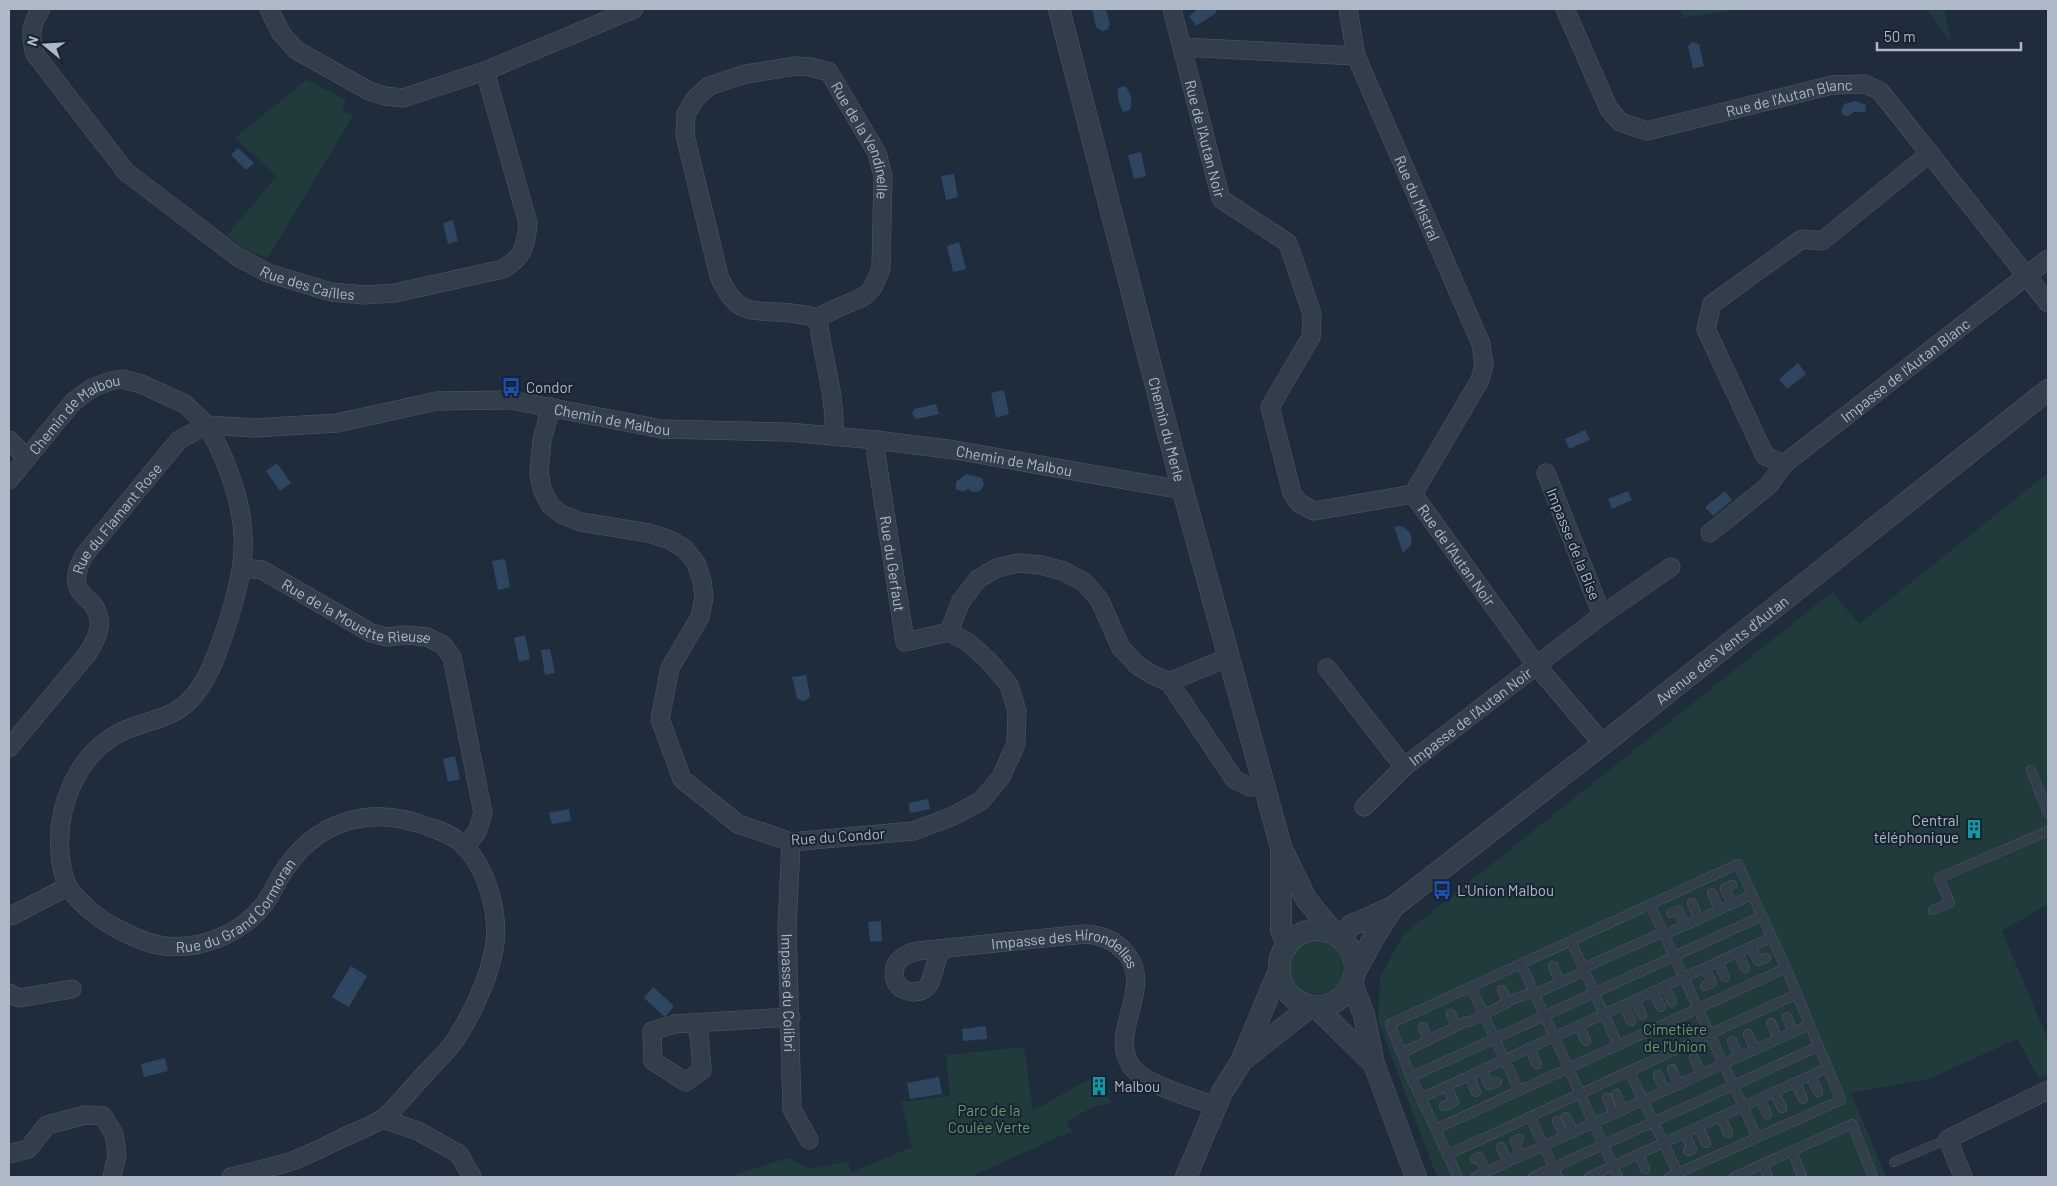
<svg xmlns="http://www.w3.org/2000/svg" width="2057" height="1186" font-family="Barlow,sans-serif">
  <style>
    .green { fill: #213a3c }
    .water { fill: #2f4662 }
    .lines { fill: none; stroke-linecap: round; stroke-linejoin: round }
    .service-casing { stroke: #4e5966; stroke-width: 10 }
    .minor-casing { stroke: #4e5966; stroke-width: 19 }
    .tertiary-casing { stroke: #4e5966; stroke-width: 22 }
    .service { stroke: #333e4b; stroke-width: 9 }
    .minor { stroke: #333e4b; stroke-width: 18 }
    .tertiary { stroke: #333e4b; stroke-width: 21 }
    .labels { text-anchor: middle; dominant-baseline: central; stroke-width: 4; stroke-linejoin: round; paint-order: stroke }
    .street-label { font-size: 15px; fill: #aeb9c8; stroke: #192330 }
    .poi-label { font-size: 15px; fill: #aeb9c8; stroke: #192330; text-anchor: start }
    .park-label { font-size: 15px; fill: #639b6e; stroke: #192330 }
  </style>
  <rect width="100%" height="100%" fill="#1f2c3b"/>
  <g class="green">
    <polygon points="1679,9 1743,9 1683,18"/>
    <polygon points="1926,9 1944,9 1951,42"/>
    <polygon points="306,80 346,100 342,110 353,116 268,258 247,250 227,235 277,176 235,138"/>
    <polygon points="2048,473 2048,904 2002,931 2048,1040 2048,1074 2039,1078 2017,1039 1929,1079 1851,1093 1886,1177 1437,1177 1378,1021 1380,977 1403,935 1832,592 1859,624"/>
    <circle cx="1317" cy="966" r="28"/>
    <polygon points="1024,1047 1033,1111 1096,1075 1111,1103 1093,1107 1066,1122 1072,1131 970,1177 727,1177 788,1158 811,1169 848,1161 851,1172 912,1147 901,1102 950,1096 946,1055"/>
  </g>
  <g class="water">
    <polygon points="1092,9 1106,9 1110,24 1107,30 1102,31 1096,27"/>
    <polygon points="1198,9 1217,9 1216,13 1196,26 1189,16"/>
    <polygon points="1692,42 1699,44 1704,66 1693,69 1688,46"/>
    <path d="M1125,86C1131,93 1133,101 1130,110L1123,112C1119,104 1117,96 1118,88Z"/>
    <polygon points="1856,101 1866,105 1865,112 1854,112 1848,116 1843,115 1841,112 1844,104"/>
    <polygon points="238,148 254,163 246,170 231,155"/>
    <polygon points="1141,152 1146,176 1134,179 1128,155"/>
    <polygon points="954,174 958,197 946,200 941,176"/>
    <polygon points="453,220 458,241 448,244 443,223"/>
    <polygon points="959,242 966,269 953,272 947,246"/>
    <polygon points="1798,363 1806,374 1787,389 1779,379"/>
    <polygon points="1004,390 1009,414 996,418 991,393"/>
    <polygon points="936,404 939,414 917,419 912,414 914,409"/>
    <polygon points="1585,430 1590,440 1569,449 1565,439"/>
    <polygon points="277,463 291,483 280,491 266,471"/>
    <polygon points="966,474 982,478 984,485 980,491 973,492 968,489 963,492 956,489 956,482"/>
    <polygon points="1628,491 1632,500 1612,509 1608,499"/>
    <polygon points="1725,491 1732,500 1713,516 1705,507"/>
    <path d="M1400,526C1409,529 1413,535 1411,545L1403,553L1394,527Z"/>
    <polygon points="505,559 510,587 498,590 492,561"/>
    <polygon points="525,635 530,659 519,662 514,638"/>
    <polygon points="550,649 555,673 545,675 541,650"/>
    <polygon points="806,675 810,696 807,700 802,701 797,698 792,677"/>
    <polygon points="455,756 460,779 448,782 443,759"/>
    <polygon points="928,799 930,809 910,813 909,803"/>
    <polygon points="569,809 571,821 552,824 549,813"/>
    <polygon points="881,921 882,941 870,942 868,922"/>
    <polygon points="351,966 367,976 349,1007 332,997"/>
    <polygon points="653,987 674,1006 665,1017 644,998"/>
    <polygon points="986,1026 987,1039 963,1041 962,1029"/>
    <polygon points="165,1058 168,1071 144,1077 141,1064"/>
    <polygon points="939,1077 942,1094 910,1099 907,1083"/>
  </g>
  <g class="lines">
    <g class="service-casing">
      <g id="service">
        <polyline points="2031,770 2048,813"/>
        <polyline points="1712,893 1719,910"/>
        <polyline points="1692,903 1699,919"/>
        <polyline points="1650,904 1757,1137"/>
        <polyline points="1732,904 1725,888 1732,885"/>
        <polyline points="1933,910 1950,903 1939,878 2048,831"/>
        <polyline points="1671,913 1678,910 1685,925"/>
        <polyline points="1571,941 1618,1045"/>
        <polyline points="1751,947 1758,961 1766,958"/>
        <polyline points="1738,953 1745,968"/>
        <polyline points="1718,962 1725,977"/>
        <polyline points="1521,964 1618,1177"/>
        <polyline points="1553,966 1560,983"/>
        <polyline points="1583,968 1659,934 1664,935 1752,895"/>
        <polyline points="1665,986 1672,1002"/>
        <polyline points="1705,986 1712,983 1705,968"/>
        <polyline points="1471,987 1519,1091"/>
        <polyline points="1502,990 1508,1002"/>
        <polyline points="1653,991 1661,1007"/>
        <polyline points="1535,994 1585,971"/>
        <polyline points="1635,1000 1642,1015"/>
        <polyline points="1623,1005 1631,1021"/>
        <polyline points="1451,1014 1456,1026"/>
        <polyline points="1787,1017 1793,1033"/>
        <polyline points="1771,1023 1778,1039"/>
        <polyline points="1579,1025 1586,1041"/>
        <polyline points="1423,1027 1428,1040"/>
        <polyline points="1748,1034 1755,1050"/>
        <polyline points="1732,1041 1739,1057"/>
        <polyline points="1529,1048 1537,1064"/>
        <polyline points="1402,1053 1465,1022 1471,1021 1516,998 1534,992"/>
        <polyline points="1694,1058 1701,1074"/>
        <polyline points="1672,1069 1679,1085"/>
        <polyline points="1482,1070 1489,1085 1497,1082"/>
        <polyline points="1629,1071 1678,1173"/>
        <polyline points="1658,1075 1665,1091"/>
        <polyline points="1469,1076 1476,1092"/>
        <polyline points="1811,1076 1818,1092"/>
        <polyline points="1411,1077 1762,916"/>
        <polyline points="1796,1083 1803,1099"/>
        <polyline points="1774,1092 1782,1108"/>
        <polyline points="1616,1094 1623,1110"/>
        <polyline points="1421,1098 1772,937"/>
        <polyline points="1607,1098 1614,1114"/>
        <polyline points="1760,1099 1767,1114"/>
        <polyline points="1444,1106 1454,1102 1447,1086"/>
        <polyline points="1530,1117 1558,1177"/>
        <polyline points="1566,1117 1574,1133"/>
        <polyline points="1721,1117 1728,1133"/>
        <polyline points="1557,1121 1565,1136"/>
        <polyline points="1698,1127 1706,1143"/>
        <polyline points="1436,1129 1786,968"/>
        <polyline points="1685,1133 1692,1149 1688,1151"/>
        <polyline points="1519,1139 1515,1141 1521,1156"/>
        <polyline points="1501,1147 1508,1162"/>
        <polyline points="1792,1151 1802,1177"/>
        <polyline points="1639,1154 1645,1169"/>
        <polyline points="1447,1155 1797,994"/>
        <polyline points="1475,1159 1479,1157 1486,1172"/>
        <polyline points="1894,1162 1948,1139"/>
        <polyline points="1763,1164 1768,1177"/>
        <polyline points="1458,1177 1411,1077 1390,1024 1738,864 1786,968 1841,1100 1669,1177"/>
        <polyline points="1475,1177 1809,1025"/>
        <polyline points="1533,1177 1817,1047"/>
        <polyline points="1589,1177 1827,1068"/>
        <polyline points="1734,1177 1852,1124 1873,1177"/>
      </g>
    </g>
    <g class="minor-casing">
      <g id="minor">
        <path id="s1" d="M41,9C30,26 30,34 35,54L126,172L238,257L268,273L331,292L365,295L395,293L503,269C523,257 526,247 528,223L485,71"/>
        <polyline points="269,9 281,33 296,50 369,91 385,96 403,98 485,71 634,9"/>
        <path id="s2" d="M1172,9L1221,199L1288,243L1312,314L1311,337L1270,407L1292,493L1299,503L1314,511L1413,494L1536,665L1603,744"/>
        <polyline points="1348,9 1356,56"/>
        <path id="s3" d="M1565,9L1609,109L1620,122L1647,131L1832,85L1865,84L1880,91L2048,303"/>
        <path id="s4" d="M1183,47L1356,56L1481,344L1484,365L1480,380L1413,494"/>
        <path id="s5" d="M1930,153L1822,241L1802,239L1712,304L1706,329L1765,456L1784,464L2048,259"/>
        <path id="s6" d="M818,318C809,316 800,314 791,313C752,309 737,318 719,276L685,135L686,114L695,99L709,86L746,74L796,66L811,67L829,72L877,153L883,176L881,268C871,298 866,295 840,307C832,310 825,314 818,318C822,357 836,395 834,434"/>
        <polyline points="551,407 542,440 539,473 542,489 550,505 561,514 581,522 649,533 670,540 685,549 696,563 702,581 704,598 700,617 670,668 660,719 682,779 738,824 791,842 913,831 951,817 981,801 1001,777 1016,744 1017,711 1009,685 989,661 969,643 949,632 961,601 978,579 997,568 1018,563 1041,565 1063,571 1084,582 1099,599 1121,648 1137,665 1151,674 1169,682 1235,780 1250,787 1264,785"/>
        <polyline points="9,440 27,458"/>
        <path id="s7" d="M876,440V454L905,642L949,632"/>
        <path id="s8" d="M9,480L73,402L92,388L110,381L122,379L141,384L185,404L207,425L254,428L337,423L437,401L511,400L662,429L788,432L876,440L955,450L1171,488L1182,487"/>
        <polyline points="1710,533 1769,485 1784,464"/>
        <path id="s9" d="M242,568L262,570L371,633L387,637L406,635L427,637L443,645L452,657L483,813L477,832L465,847"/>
        <polyline points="1602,615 1671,567"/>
        <polyline points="1327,668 1404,767"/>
        <polyline points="1169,682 1229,657"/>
        <path id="s10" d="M9,748L88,653C97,638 105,623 94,606C88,598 79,594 77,584C75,573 80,563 85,554L179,440L207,425C231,467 250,521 241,570C238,589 232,609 226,628C217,654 208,682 189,701C170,720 143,721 121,732C77,754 56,807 60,854C61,864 64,881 70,890C81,904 100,920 116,928C131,936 148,944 165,946C202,950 243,933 265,903C271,895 275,886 280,877C296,850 318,830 348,821C375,813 403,817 429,827C442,831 452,835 462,844C488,868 500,916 494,949C489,978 472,1014 456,1039C448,1051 436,1062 426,1073C412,1087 400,1104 385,1117C376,1124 362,1129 351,1134C331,1143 310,1155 289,1162C270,1168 250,1172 231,1177"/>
        <path id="s11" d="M1364,807L1404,767L1602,615L1546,473"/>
        <path id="s12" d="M791,842L787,928L792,1109L809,1140"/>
        <polyline points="9,915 11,916 67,887"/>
        <path id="s13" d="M943,949C934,960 935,973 929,984C922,997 898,993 895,979C891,962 903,954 918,951L1085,934C1100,935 1113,939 1123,950C1158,986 1107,1030 1131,1066C1144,1085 1194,1098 1216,1106"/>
        <polyline points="9,993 19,998 72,989"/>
        <polyline points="698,1024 702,1070 686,1082 653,1061 652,1031 675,1024 791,1017"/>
        <polyline points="383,1119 418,1131 459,1154 472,1177"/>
        <polyline points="9,1154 28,1149 47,1125 85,1115 103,1116 114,1134 117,1155 112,1177"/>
        <polyline points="1963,1177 1948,1139 2048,1090"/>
      </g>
    </g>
    <g class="tertiary-casing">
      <g id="tertiary">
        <path id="s14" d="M1059,9L1182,487L1281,847L1306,899L1335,934"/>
        <polyline points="1281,852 1281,929 1287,946"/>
        <circle cx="1317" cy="968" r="38"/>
        <path id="s15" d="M1340,938L1350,926L1393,907L1603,744L2048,390"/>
        <polyline points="1355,972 1373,939 1393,907"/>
        <polyline points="1352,983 1364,1015 1374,1064 1416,1177"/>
        <polyline points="1315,1006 1374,1064"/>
        <polyline points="1243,1060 1311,1006"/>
        <polyline points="1186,1177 1222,1092 1241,1062 1280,968"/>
      </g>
    </g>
    <use href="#service" class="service"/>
    <use href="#minor" class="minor"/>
    <use href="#tertiary" class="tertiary"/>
  </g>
  <defs>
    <g id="bus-bare" transform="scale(1.5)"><path d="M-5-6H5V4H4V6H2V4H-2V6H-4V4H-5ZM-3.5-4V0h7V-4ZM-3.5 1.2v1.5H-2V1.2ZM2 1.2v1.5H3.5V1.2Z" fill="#1a4fb4" stroke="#192330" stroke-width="2.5" paint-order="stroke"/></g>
    <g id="building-bare" transform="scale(1.5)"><path d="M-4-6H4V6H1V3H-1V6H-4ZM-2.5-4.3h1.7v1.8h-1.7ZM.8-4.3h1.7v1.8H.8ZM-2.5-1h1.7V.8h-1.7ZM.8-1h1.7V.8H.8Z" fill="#0f9aa8" stroke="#192330" stroke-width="2.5" paint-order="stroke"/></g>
  </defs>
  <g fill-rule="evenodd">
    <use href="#bus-bare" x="511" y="387"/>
    <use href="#building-bare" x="1974" y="829"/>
    <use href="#bus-bare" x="1442" y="890"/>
    <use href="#building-bare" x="1099" y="1086"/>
  </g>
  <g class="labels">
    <g class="street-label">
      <text stroke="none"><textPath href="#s3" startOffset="301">Rue de l'Autan Blanc</textPath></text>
      <text stroke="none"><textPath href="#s2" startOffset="134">Rue de l'Autan Noir</textPath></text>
      <text stroke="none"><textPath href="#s6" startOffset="519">Rue de la Vendinelle</textPath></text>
      <text stroke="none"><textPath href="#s4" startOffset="328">Rue du Mistral</textPath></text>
      <text stroke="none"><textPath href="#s1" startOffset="412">Rue des Cailles</textPath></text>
      <text stroke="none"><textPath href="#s5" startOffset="610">Impasse de l'Autan Blanc</textPath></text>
      <text stroke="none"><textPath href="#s8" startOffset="664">Chemin de Malbou</textPath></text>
      <text stroke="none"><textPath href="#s8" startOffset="95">Chemin de Malbou</textPath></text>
      <text stroke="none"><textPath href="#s14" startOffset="434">Chemin du Merle</textPath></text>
      <text stroke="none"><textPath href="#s8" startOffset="1069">Chemin de Malbou</textPath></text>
      <text stroke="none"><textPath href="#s10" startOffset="281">Rue du Flamant Rose</textPath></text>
      <text transform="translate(1574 544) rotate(68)">Impasse de la Bise</text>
      <text stroke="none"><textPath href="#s2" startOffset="749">Rue de l'Autan Noir</textPath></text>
      <text stroke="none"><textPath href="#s7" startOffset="125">Rue du Gerfaut</textPath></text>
      <text stroke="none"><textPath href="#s9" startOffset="126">Rue de la Mouette Rieuse</textPath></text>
      <text stroke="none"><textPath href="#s15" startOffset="480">Avenue des Vents d'Autan</textPath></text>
      <text stroke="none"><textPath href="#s11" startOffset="140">Impasse de l'Autan Noir</textPath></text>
      <text transform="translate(838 836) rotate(-4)">Rue du Condor</text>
      <text stroke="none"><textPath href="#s10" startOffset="1165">Rue du Grand Cormoran</textPath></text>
      <text stroke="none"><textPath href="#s13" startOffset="274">Impasse des Hirondelles</textPath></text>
      <text stroke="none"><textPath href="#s12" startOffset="151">Impasse du Colibri</textPath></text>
    </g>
    <g class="poi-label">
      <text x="526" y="387">Condor</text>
      <text x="1959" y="820" text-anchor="end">Central<tspan x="1959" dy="17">téléphonique</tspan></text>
      <text x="1457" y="890">L'Union Malbou</text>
      <text x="1114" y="1086">Malbou</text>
    </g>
    <g class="park-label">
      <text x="1675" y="1029">Cimetière<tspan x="1675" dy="17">de l'Union</tspan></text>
      <text x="989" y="1110">Parc de la<tspan x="989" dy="17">Coulée Verte</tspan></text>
    </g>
  </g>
  <rect width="2057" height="1186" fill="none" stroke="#aeb9c8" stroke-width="20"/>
  <g transform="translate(45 45) rotate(288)" stroke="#192330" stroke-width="4" paint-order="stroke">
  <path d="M0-4L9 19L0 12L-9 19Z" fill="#aeb9c8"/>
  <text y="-8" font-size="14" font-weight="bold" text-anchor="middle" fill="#aeb9c8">N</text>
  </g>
  <path d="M1877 42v8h144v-8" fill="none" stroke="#aeb9c8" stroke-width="2.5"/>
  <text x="1884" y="42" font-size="15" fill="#aeb9c8" stroke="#192330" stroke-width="4" paint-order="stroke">50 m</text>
</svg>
